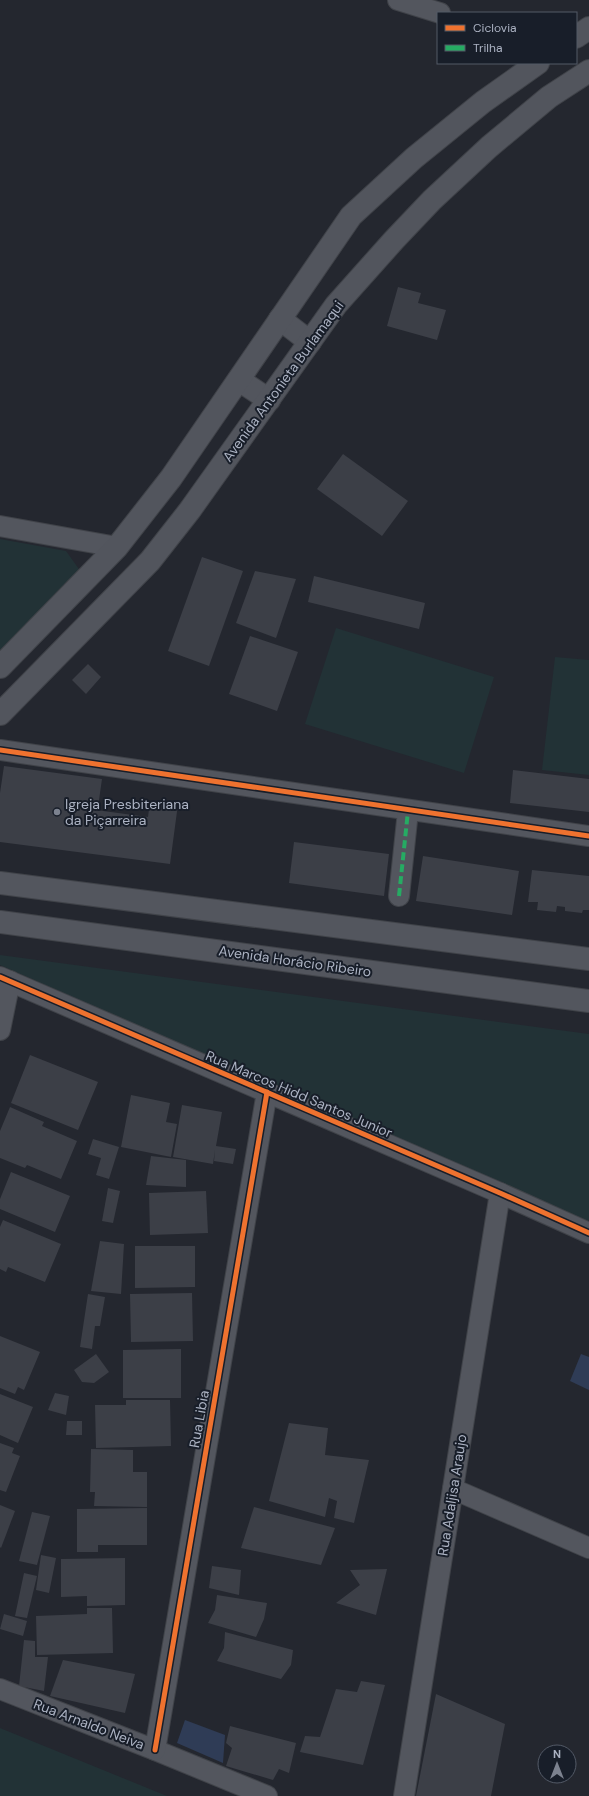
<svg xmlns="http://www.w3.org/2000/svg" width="589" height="1796" font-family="'DM Sans',sans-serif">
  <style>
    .green { fill: #223236 }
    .water { fill: #2f3c56 }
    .building { fill: #3c3f47 }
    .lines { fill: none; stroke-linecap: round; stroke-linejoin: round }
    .minor-casing { stroke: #404349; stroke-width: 22 }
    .tertiary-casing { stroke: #404349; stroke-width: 24 }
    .secondary-casing { stroke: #404349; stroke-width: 24 }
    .minor { stroke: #53565e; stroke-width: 20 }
    .tertiary { stroke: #53565e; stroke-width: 22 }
    .secondary { stroke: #52555d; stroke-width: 22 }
    .quiet { stroke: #26ab63; stroke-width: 4; stroke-dasharray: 8 4; stroke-linecap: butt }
    .cycleway-casing { stroke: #181e29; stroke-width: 8 }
    .cycleway { stroke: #ef722f; stroke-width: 5 }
    .poi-dot { fill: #7c828f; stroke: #181e29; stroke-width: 1.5 }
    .labels { text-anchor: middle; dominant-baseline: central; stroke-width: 4; stroke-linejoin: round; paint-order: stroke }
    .street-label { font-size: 14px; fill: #acb3c3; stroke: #181e29 }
    .poi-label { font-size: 14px; fill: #acb3c3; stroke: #181e29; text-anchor: start }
  </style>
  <rect width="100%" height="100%" fill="#24272f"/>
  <g class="green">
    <polygon points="0,539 66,551 81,572 0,650"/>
    <polygon points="336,628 494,677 464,773 305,724"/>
    <polygon points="555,657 589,660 589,775 542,770"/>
    <polygon points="0,955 589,1034 589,1226 0,965"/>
    <polygon points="0,1728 167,1796 0,1796"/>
  </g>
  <g class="water">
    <polygon points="581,1354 589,1357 589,1390 570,1381"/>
    <polygon points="185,1720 225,1735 223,1763 177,1743"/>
  </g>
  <g class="building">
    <polygon points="398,287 421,293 418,303 446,310 437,340 387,326"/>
    <polygon points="343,454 408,501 382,536 317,489"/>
    <polygon points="202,557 243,571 209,666 168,651"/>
    <polygon points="255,571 296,579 276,638 236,623"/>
    <polygon points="314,576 425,603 419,629 308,602"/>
    <polygon points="250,636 298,652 277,711 229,694"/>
    <polygon points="88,664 101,677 86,694 72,680"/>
    <polygon points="4,766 102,779 98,807 81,805 81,808 148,817 150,801 178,804 170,864 0,842 0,793"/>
    <polygon points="513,770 589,779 589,812 510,803"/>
    <polygon points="294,842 389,854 384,896 289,883"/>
    <polygon points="423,856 519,871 512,915 416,901"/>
    <polygon points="532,870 589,876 589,910 583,910 582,913 565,911 565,907 557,906 556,912 537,910 538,902 528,902"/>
    <polygon points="30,1055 98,1082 78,1130 11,1103"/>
    <polygon points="131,1095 170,1103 166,1122 177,1124 171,1157 121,1147"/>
    <polygon points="182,1105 222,1112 216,1146 236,1149 233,1164 214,1161 215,1150 213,1164 173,1157"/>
    <polygon points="10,1107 44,1122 42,1126 77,1141 61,1179 27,1165 25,1168 0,1158 0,1131"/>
    <polygon points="93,1139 119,1147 109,1179 96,1175 101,1158 88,1154"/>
    <polygon points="151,1156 186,1160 186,1187 146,1185"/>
    <polygon points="11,1172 70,1196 55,1232 0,1209 0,1199"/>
    <polygon points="108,1188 120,1191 113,1223 102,1221"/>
    <polygon points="206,1191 208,1233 150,1235 149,1193"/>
    <polygon points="3,1220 61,1244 45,1282 8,1267 6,1272 0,1269 0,1227"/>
    <polygon points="100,1241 124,1244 121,1294 91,1291"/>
    <polygon points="135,1246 195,1246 195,1287 135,1288"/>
    <polygon points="192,1293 193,1341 131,1342 130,1294"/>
    <polygon points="88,1294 105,1297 100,1326 95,1326 92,1349 80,1347"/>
    <polygon points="0,1336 40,1352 24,1390 18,1387 15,1394 0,1388"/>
    <polygon points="181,1349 181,1398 123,1398 123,1350"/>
    <polygon points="96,1354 109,1372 94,1383 82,1382 74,1370"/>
    <polygon points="55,1393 69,1396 66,1415 48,1410"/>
    <polygon points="0,1394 33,1407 18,1443 0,1435"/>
    <polygon points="126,1400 170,1400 171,1446 96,1448 95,1405 126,1405"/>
    <polygon points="67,1421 82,1421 82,1435 66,1435"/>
    <polygon points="289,1423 328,1428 325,1455 369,1460 354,1523 334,1518 337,1501 329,1498 325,1517 269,1501"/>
    <polygon points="0,1443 14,1448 12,1453 20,1456 6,1492 0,1490"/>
    <polygon points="91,1449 133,1450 133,1472 147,1472 147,1507 94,1506 95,1492 90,1492"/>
    <polygon points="0,1505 15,1511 1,1548 0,1547"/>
    <polygon points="254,1507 335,1528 321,1565 241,1548"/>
    <polygon points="147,1508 147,1545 98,1545 98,1552 77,1552 77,1509"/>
    <polygon points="32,1512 50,1516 37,1565 19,1561"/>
    <polygon points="41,1555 56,1558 49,1593 36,1590"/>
    <polygon points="125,1558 125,1605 87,1606 87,1596 61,1597 61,1559"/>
    <polygon points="212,1566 241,1570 239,1595 209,1588"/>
    <polygon points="387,1569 376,1615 336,1603 360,1585 350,1570"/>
    <polygon points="24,1573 37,1576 27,1618 15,1616"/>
    <polygon points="217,1595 267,1603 264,1619 256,1637 208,1623 215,1610"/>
    <polygon points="87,1608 112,1608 113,1653 37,1655 36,1616 87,1614"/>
    <polygon points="4,1614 27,1621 23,1636 0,1629"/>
    <polygon points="225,1632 293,1650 291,1665 281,1679 217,1661 224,1648"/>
    <polygon points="24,1640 35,1641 35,1657 48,1657 44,1691 19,1686"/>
    <polygon points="63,1660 135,1674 125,1713 50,1696"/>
    <polygon points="361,1681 385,1685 363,1765 300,1752 305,1736 320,1737 336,1689 357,1692"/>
    <polygon points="436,1694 505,1724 491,1796 416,1796"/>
    <polygon points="230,1726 296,1743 289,1773 279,1769 273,1780 226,1766 232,1748 226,1743"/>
  </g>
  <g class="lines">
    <g class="minor-casing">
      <g id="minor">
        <polyline points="398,0 440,13"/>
        <polyline points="0,526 117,547"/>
        <polyline points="0,750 589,836"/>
        <polyline points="399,896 408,811"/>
        <polyline points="0,977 500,1193 589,1233"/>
        <polyline points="0,1030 10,981"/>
        <polyline points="453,1489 589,1548"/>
        <polyline points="0,1689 155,1750 267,1796"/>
        <polyline points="155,1750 267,1092"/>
        <polyline points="404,1796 500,1193"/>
      </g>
    </g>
    <g class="tertiary-casing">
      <g id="tertiary">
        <polyline points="0,883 589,959"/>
        <polyline points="0,922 589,1001"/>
      </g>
    </g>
    <g class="secondary-casing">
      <g id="secondary">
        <polyline points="576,37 589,28"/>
        <polyline points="280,319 310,342"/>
        <polyline points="239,380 269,400"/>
        <polyline points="0,667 117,547 171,478 351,216 414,158 483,102 538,63"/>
        <polyline points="0,714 150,561 190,510 336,305 394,240 432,200 489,147 549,97 589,71"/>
      </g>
    </g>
    <use href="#minor" class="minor"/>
    <use href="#tertiary" class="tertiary"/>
    <use href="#secondary" class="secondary"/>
    <polyline class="quiet" points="399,896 408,811"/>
    <g class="cycleway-casing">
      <g id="cycleway">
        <polyline points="0,750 589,836"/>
        <polyline points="0,977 500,1193 589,1233"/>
        <polyline points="155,1750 267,1092"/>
      </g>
    </g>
    <use href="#cycleway" class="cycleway"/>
  </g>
  <circle class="poi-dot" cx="57" cy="812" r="4"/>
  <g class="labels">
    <g class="street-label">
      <text transform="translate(283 381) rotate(-54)">Avenida Antonieta Burlamaqui</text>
      <text transform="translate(295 961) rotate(8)">Avenida Horácio Ribeiro</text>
      <text transform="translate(299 1094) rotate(23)">Rua Marcos Hidd Santos Junior</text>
      <text transform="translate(199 1419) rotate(-80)">Rua Libia</text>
      <text transform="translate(452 1495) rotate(-81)">Rua Adaljisa Araujo</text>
      <text transform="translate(89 1724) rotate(21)">Rua Arnaldo Neiva</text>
    </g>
    <g class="poi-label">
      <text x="65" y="804">Igreja Presbiteriana<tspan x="65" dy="16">da Piçarreira</tspan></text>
    </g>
  </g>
  <rect x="437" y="12" width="140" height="52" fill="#181e29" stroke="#535a67"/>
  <rect x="445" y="25" width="20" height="6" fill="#ef722f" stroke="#535a67"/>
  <text x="473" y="32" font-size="12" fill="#acb3c3">Ciclovia</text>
  <rect x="445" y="45" width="20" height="6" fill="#26ab63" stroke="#535a67"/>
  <text x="473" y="52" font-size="12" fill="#acb3c3">Trilha</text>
  <g transform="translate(557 1764)"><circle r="19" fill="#181e29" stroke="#535a67"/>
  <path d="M0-3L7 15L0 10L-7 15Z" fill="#7c828f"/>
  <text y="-6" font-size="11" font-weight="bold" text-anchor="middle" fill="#acb3c3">N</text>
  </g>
</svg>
